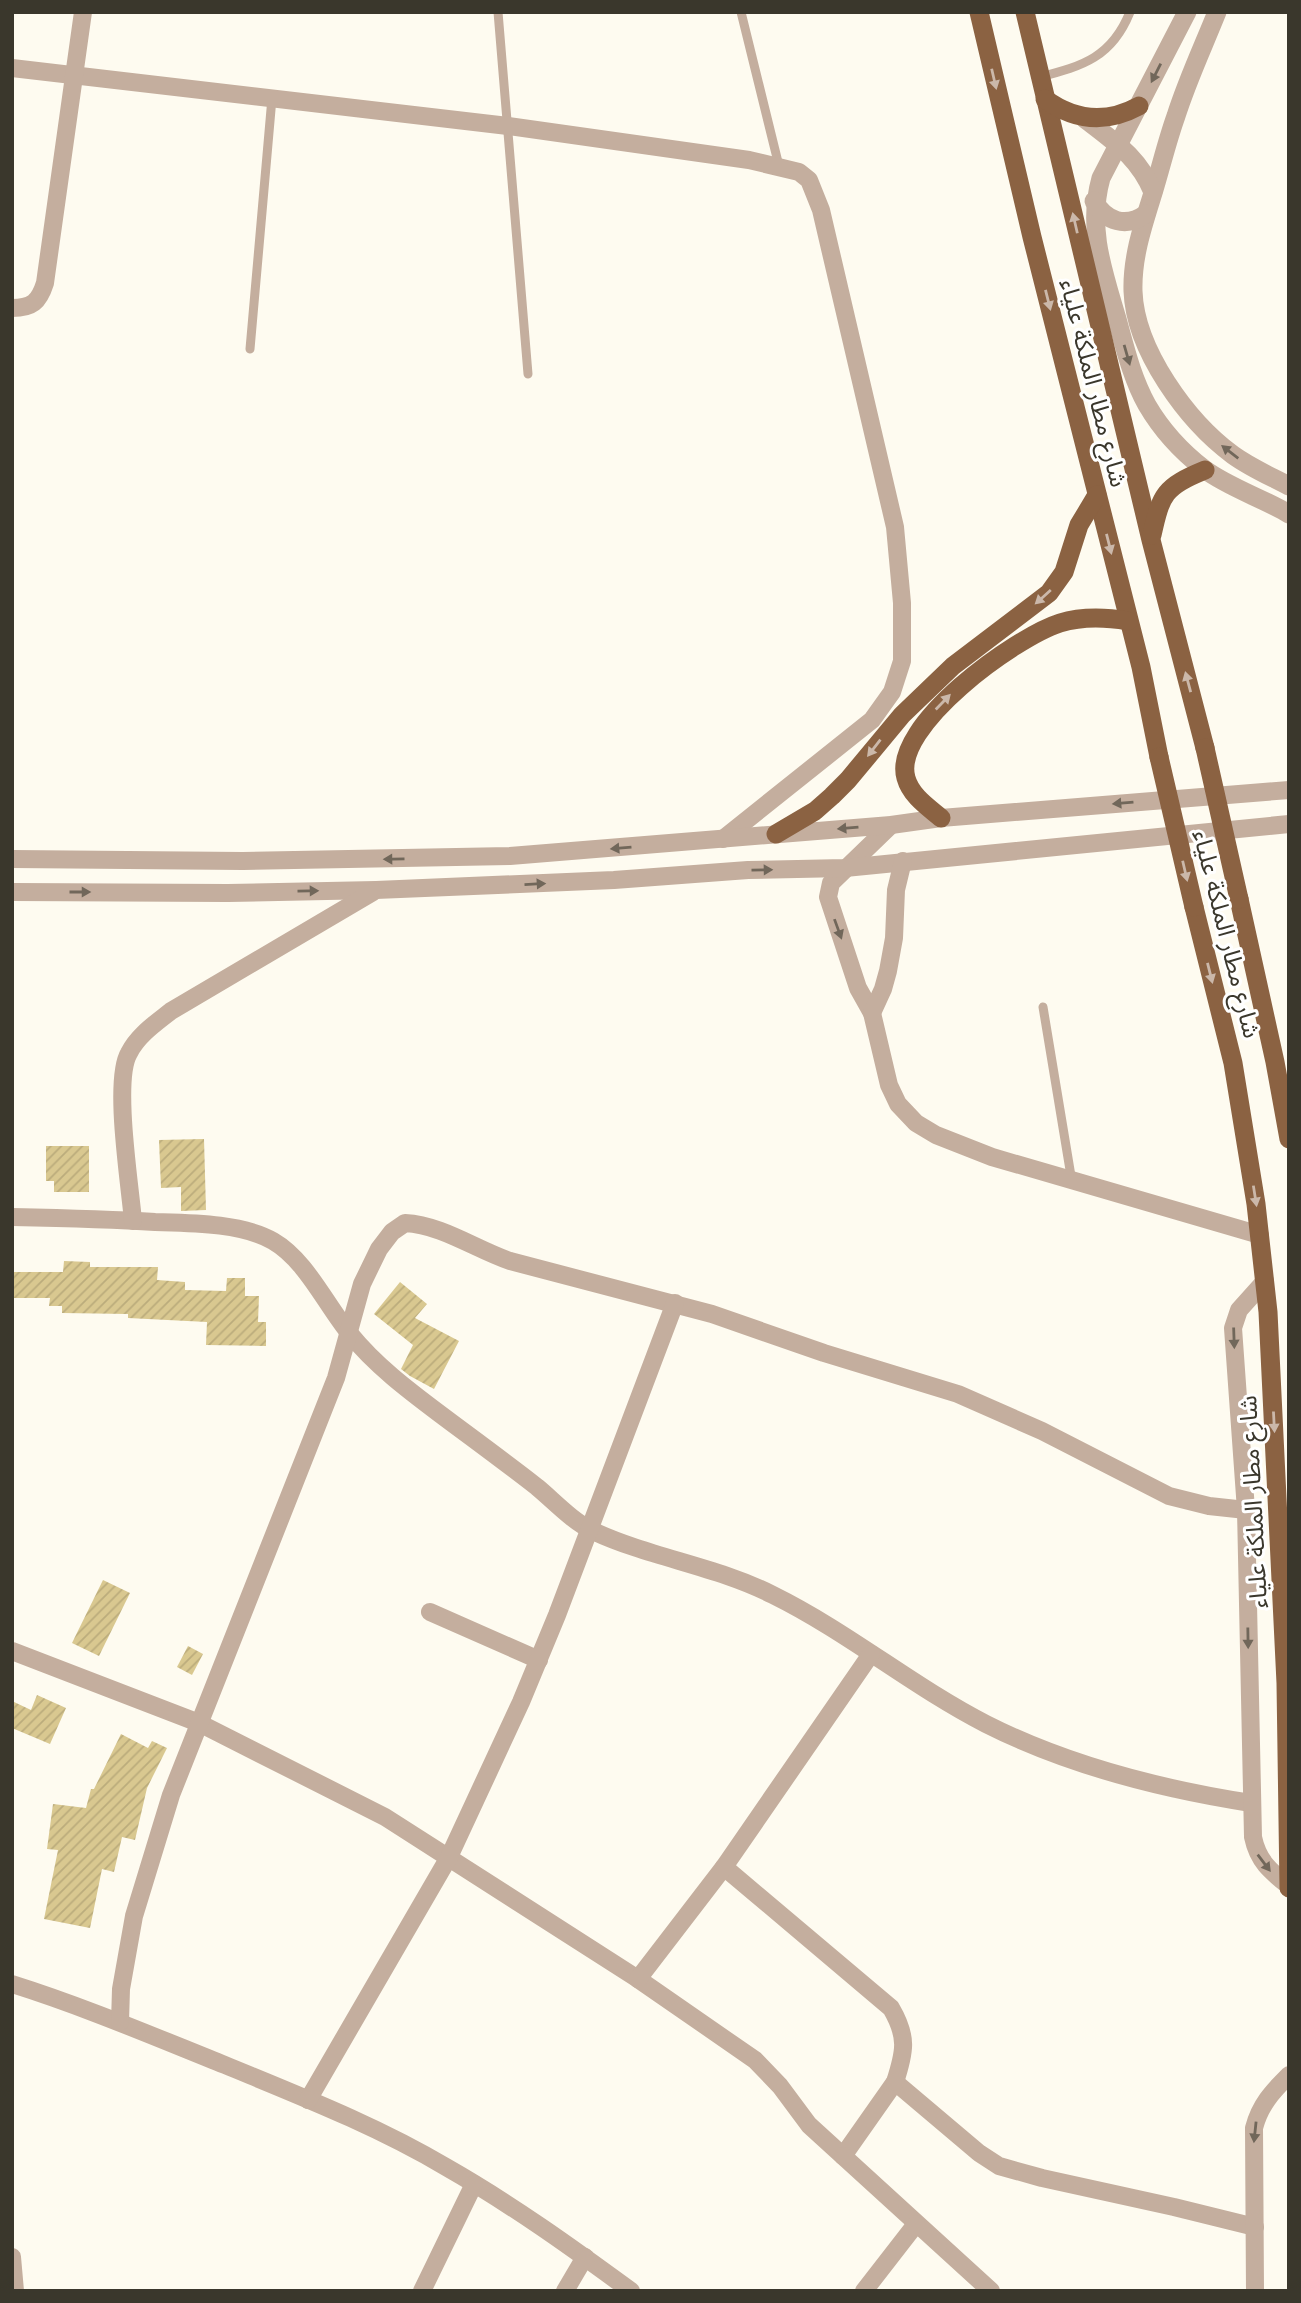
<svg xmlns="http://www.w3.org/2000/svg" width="1301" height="2303" font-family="'PT Sans','Noto Sans Arabic',sans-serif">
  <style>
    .building { fill: url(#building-hatch) }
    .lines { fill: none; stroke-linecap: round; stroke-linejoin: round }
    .service { stroke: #c4ae9e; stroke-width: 9 }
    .minor { stroke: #c4ae9e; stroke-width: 18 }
    .tertiary { stroke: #c4ae9e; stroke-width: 19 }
    .trunk { stroke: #8b6242; stroke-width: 19 }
    .trunk-bridge { stroke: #8b6242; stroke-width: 19 }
    .oneway { fill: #71675a }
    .oneway2 { fill: #cbb8aa }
    .labels { text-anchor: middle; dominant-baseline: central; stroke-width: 6; stroke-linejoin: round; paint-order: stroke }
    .street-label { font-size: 24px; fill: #3a372c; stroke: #fff }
  </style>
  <defs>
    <pattern id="building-hatch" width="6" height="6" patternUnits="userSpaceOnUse" patternTransform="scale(1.75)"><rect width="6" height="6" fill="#d9c890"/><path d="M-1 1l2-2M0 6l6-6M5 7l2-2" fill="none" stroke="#bbac7c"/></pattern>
  </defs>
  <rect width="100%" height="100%" fill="#fefbf0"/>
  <g class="building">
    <polygon points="204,1139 206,1210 181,1211 181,1187 161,1188 159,1140"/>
    <polygon points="46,1146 89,1146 89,1192 54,1192 54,1181 46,1181"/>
    <polygon points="64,1261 90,1262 90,1267 158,1267 157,1280 185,1282 185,1290 226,1291 227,1278 245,1278 245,1296 259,1296 258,1322 266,1322 266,1346 206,1345 207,1322 128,1318 128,1314 62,1313 62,1306 49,1306 50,1298 12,1298 12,1272 63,1272"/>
    <polygon points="400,1282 427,1304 415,1318 459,1341 434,1389 410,1376 401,1369 413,1345 374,1314"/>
    <polygon points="103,1580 130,1593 99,1656 72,1643"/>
    <polygon points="188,1646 203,1654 192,1675 177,1667"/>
    <polygon points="37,1695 66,1708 50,1744 12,1728 12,1701 31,1710"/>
    <polygon points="121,1734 148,1748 152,1741 167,1748 147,1788 135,1840 122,1837 114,1872 102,1869 90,1928 44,1919 58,1850 47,1849 53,1804 86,1808 91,1789 94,1789"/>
  </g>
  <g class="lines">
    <g class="service">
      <polyline points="498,12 528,374"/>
      <polyline points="741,12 779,166"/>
      <path d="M1040,77C1083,66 1112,57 1130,12"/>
      <polyline points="250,349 272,98"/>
      <polyline points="1043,1007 1072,1182"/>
    </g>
    <g class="minor">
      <polyline points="12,68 508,126 749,160 799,172 809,180 821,210 895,527 902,603 902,661 892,692 872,720 723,839"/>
      <path d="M12,308C32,308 39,302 45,283L83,12"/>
      <polyline points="891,825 831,883 828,897 858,988 872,1013 889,1085 898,1104 916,1123 936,1135 992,1157 1260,1235"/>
      <polyline points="12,859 243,861 510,856 891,825 941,818 1289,790"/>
      <polyline points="12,892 228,893 376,890 614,880 748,870 845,868 1289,824"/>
      <polyline points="872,1013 883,989 888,971 894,938 896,890 903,861"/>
      <path d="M12,1217C60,1218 107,1219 155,1222C190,1223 242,1223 273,1241C306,1260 326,1305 350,1334C375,1365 408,1390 440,1414C472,1438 505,1462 537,1487C554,1501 572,1521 593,1531C651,1558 716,1566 773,1595C848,1632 912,1686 986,1724C1069,1766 1161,1789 1251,1803"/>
      <path d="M133,1221C130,1185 113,1080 129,1053C138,1035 156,1023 171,1011L373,892"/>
      <path d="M1265,1281L1239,1310L1233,1328L1246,1510L1253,1837C1258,1861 1270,1871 1289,1886"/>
      <polyline points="430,1612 539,1660"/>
      <polyline points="12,1651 199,1723 385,1817 638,1979 755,2060 780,2086 809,2125 843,2156 895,2082 979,2153 999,2166 1042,2178 1174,2207 1255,2227"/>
      <path d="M724,1867L891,2008C908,2037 905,2051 895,2082"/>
      <polyline points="638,1979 724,1867 871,1654"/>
      <path d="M12,1984C85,2007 155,2037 225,2065C300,2096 377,2126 446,2167C511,2204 571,2247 631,2291"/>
      <path d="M120,2022L121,1989L134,1916L171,1795L336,1378L362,1284L379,1249L392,1232L405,1223C442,1225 475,1249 510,1261L712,1314L824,1353L958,1394L1042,1431L1169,1496L1209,1506L1246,1510"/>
      <polyline points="308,2100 449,1857 521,1702 557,1615 675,1303"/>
      <polyline points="843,2156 991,2291"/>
      <polyline points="12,2257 15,2291"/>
      <polyline points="422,2291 474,2184"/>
      <polyline points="565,2291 585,2257"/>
      <polyline points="864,2291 916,2224"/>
      <path d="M1255,2291L1254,2128C1260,2105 1272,2092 1289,2075"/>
    </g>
    <g class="tertiary">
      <path d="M1187,12L1101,178C1087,228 1103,271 1117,319C1125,348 1132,378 1147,405C1161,429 1182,452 1204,469C1228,487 1262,498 1289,514"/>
      <path d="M1217,12C1203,47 1187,81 1176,116C1167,141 1161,167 1153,193C1143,225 1132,257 1133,291C1135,350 1187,421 1233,455C1251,468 1270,476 1289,486"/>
      <path d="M1084,118C1113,141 1138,156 1153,192"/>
      <path d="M1094,201C1106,222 1126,228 1146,214"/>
    </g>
    <g class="trunk">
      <polyline points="979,12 1032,237 1141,667 1159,757"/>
      <polyline points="1025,12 1151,540 1205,748"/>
      <path d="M1045,99C1075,121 1106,124 1139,106"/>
      <path d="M1152,535C1161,494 1164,487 1205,470"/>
      <path d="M941,818C928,807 911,796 906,778C891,726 1016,637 1060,623C1083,616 1105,617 1128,621"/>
      <polyline points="776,834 815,811 832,796 848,780 902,715 953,666 1049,593 1064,572 1079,525 1097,495"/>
      <polyline points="1239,899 1275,1062 1289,1139"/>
      <polyline points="1194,907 1233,1063 1256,1204 1268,1312 1286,1683 1289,1888"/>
    </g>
    <g class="trunk-bridge">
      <polyline points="1205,748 1239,899"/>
      <polyline points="1159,757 1194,907"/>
    </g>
  </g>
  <defs><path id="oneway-solid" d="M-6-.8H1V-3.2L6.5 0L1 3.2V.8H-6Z" transform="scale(1.75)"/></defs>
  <g class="oneway">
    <use href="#oneway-solid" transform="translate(1156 73) rotate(117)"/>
    <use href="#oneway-solid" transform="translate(1127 355) rotate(74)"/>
    <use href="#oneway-solid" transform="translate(1230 452) rotate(-142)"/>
    <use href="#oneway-solid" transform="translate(1123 803) rotate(175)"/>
    <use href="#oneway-solid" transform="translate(848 828) rotate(175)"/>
    <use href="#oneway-solid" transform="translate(621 848) rotate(175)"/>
    <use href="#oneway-solid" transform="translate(394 859) rotate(179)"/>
    <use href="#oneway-solid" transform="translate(762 870) rotate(-1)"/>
    <use href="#oneway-solid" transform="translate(535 884) rotate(-3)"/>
    <use href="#oneway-solid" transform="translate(308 891) rotate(-1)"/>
    <use href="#oneway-solid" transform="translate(80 892)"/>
    <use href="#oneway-solid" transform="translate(838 929) rotate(70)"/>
    <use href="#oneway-solid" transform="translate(1234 1338) rotate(88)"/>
    <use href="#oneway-solid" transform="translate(1248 1638) rotate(89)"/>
    <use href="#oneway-solid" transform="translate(1264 1863) rotate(53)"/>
    <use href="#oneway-solid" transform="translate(1255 2132) rotate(96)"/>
  </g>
  <g class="oneway2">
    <use href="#oneway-solid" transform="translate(994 79) rotate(77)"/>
    <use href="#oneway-solid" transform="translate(1075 223) rotate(-103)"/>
    <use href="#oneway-solid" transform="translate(1048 300) rotate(76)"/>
    <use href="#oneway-solid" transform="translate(1109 544) rotate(76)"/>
    <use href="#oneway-solid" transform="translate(1043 597) rotate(138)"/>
    <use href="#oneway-solid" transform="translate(1188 682) rotate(-105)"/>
    <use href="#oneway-solid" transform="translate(943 702) rotate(-46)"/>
    <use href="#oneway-solid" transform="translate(874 748) rotate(128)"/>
    <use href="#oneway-solid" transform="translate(1185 871) rotate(77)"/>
    <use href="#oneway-solid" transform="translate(1210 973) rotate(76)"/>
    <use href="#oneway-solid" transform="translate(1255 1196) rotate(81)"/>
    <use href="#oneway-solid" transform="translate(1274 1422) rotate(87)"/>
  </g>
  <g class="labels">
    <g class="street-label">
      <text transform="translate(1094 383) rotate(76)">شارع مطار الملكة علياء</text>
      <text transform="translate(1227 934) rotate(76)">شارع مطار الملكة علياء</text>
      <text transform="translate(1253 1502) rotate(-93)">شارع مطار الملكة علياء</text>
    </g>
  </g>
  <rect width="1301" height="2303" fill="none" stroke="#3a372c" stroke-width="28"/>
</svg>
